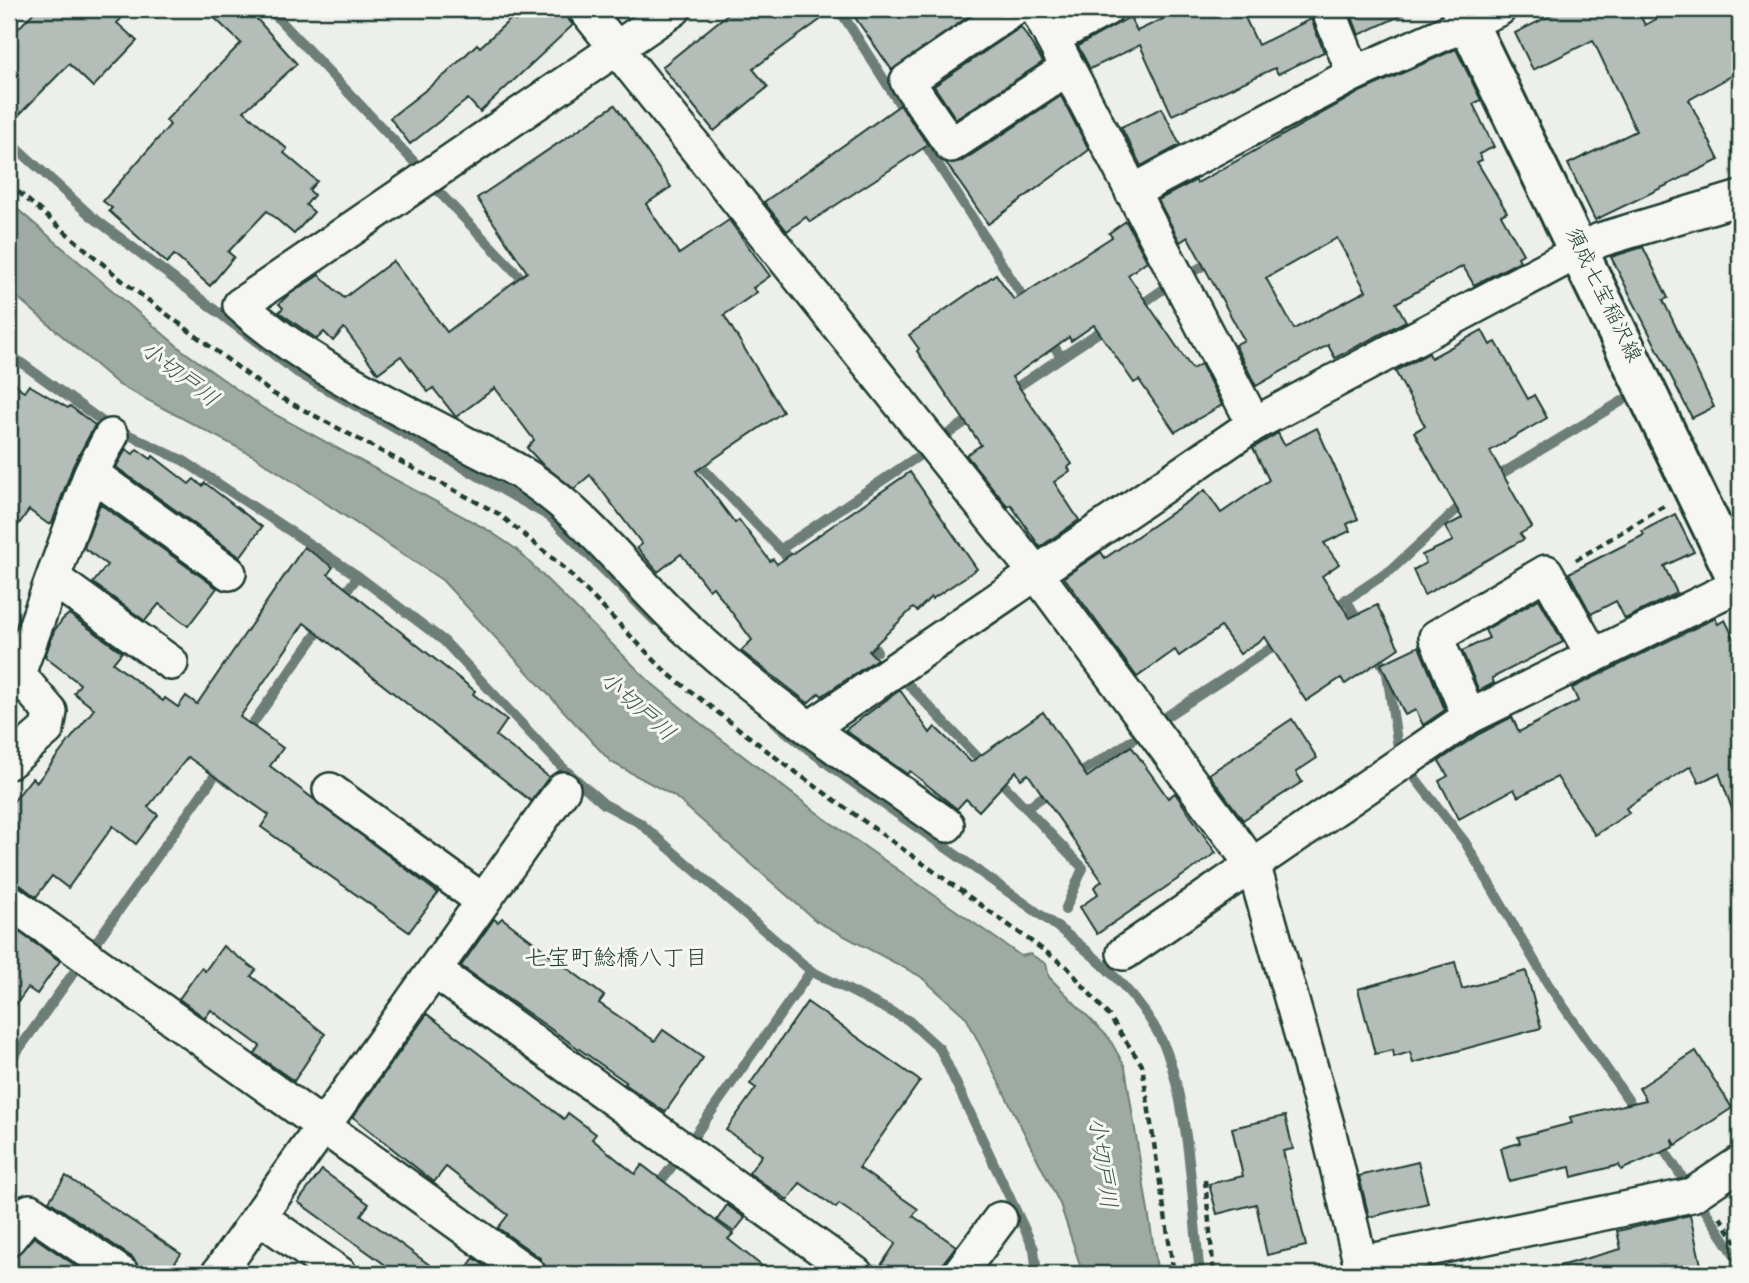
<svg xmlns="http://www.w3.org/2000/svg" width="1749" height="1283" font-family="'Gochi Hand','Klee One',sans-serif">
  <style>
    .water { fill: #9faaa4; stroke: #6c7e77; stroke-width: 2 }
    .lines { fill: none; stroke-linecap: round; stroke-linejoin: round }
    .stream { stroke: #6c7e77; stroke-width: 10 }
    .building { fill: #b4bdb8; stroke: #1f3d34; stroke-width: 2; fill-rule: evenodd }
    .minor-casing { stroke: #1f3d34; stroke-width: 38 }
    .major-casing { stroke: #1f3d34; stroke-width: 44 }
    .path { stroke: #1f3d34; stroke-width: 4.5; stroke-dasharray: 7 5; stroke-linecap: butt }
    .minor { stroke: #f6f6f2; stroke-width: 33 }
    .major { stroke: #f6f6f2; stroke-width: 38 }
    .labels { text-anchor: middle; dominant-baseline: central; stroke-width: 6; stroke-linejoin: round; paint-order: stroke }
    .street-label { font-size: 21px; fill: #1f3d34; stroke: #f6f6f2 }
    .water-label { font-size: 23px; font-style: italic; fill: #3f5850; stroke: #f6f6f2 }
    .neighbourhood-label { font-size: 23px; fill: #1f3d34; stroke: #f6f6f2 }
  </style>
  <rect width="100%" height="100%" fill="#edefea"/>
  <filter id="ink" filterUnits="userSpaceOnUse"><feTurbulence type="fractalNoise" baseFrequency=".0143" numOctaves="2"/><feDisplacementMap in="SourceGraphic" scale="14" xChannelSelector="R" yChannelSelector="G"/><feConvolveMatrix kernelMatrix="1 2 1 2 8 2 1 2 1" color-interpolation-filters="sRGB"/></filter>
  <g filter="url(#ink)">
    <polygon class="water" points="9,202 182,350 263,408 488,530 516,549 650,682 700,723 824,818 1021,956 1030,954 1046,964 1049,977 1109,1038 1125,1067 1158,1274 1083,1274 1060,1204 966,1017 920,976 816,921 674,796 611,762 442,580 254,456 119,385 9,290"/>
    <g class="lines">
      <g class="stream">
        <polyline points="839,9 1028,305"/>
        <polyline points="275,15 418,166"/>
        <polyline points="9,141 90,215 298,373 550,517 655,621"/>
        <polyline points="436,189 529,286"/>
        <polyline points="1194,271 1215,259"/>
        <polyline points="1136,308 1165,288"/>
        <polyline points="1048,336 1061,357"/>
        <polyline points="9,354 106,424 184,461 358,576 444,641 561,766 604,804 640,823 811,971 908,1020 940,1049 1034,1249 1037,1274"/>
        <polyline points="1008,393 1111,324"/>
        <polyline points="948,434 977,414"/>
        <polyline points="692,457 797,567"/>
        <polyline points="1491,480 1627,398"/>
        <polyline points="781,549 917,457"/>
        <polyline points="1346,599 1362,628"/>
        <polyline points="340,600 358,576"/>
        <polyline points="1331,610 1391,570 1468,499"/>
        <polyline points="864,637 877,651"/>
        <polyline points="1373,648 1387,673 1398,748"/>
        <polyline points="905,681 1083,868 1065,910"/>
        <polyline points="1167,716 1282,641"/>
        <path d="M774,722C839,776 911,822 980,872C1047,920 1146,980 1171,1064C1191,1131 1192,1206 1200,1274"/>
        <polyline points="243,737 325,622"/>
        <polyline points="1415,778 1465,842 1548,984 1638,1114"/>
        <polyline points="1071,779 1134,739"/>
        <polyline points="1026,808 1055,789"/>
        <polyline points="97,941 223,764"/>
        <polyline points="9,1063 77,968"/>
        <polyline points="695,1135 811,971"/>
        <polyline points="1658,1141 1682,1177"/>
        <polyline points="654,1190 674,1164"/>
        <polyline points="1705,1210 1740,1263"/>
      </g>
    </g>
    <g class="building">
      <polygon points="37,9 130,9 117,23 137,41 93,87 69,64 9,125 9,38"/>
      <polygon points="205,9 248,9 297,64 244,111 287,149 284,153 317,181 309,190 314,195 306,205 314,212 294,234 267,211 228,252 234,257 210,286 174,255 167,263 109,211 112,208 103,201 170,125 166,120 241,43"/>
      <polygon points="528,9 560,9 573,25 480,112 468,99 410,144 390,118 446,74 477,44 480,47 512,18 515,21"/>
      <polygon points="734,9 835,9 753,69 768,87 714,131 662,67"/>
      <polygon points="849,9 979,9 892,70"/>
      <polygon points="1185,9 1241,9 1258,45 1311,19 1324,52 1278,74 1275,68 1172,115 1140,45 1090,69 1078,46 1130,17 1137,31"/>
      <polygon points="1349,9 1415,9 1359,35"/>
      <polygon points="1564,9 1637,9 1645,25 1674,9 1740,9 1740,71 1689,100 1719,160 1595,220 1568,164 1636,131 1593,40 1533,70 1515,33"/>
      <polygon points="1021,27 1043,62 956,119 934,86"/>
      <path d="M1456,49L1481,100L1473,104L1494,147L1479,154L1482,160L1477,162L1507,212L1501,215L1523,254L1518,257L1520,261L1474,285L1463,266L1396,303L1406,321L1335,358L1328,345L1256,386L1235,345L1244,340L1188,237L1180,242L1158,200L1196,180L1197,183L1362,91ZM1337,238L1366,291L1294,329L1266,278Z"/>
      <polygon points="1061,96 1089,150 988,224 946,163 962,161"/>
      <polygon points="615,105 671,187 646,204 679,254 729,220 770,276 753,288 757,292 724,315 783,412 696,471 735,523 739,520 770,561 773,559 777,564 910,472 977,569 932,599 931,597 917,611 913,608 869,651 877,659 822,696 819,693 808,703 741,651 752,640 713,587 709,590 681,554 658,572 637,548 642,544 590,475 574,489 541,463 527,448 534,440 495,388 456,417 433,388 428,392 401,356 378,373 344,328 333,341 324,332 317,339 279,312 283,308 279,304 287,296 319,275 344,298 393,261 447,332 527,272 477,198"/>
      <polygon points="900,105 928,145 810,222 806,217 787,231 764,202"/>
      <polygon points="1162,108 1180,145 1141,166 1121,127"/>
      <polygon points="1126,221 1147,261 1128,275 1192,369 1201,364 1222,405 1175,432 1139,380 1134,383 1094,325 1071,341 1069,337 1012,377 1072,464 1068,467 1070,471 1054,482 1079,520 1040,547 1011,505 1008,507 966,455 981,445 917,351 919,349 909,335 996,274 1014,300 1112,237 1109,233"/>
      <polygon points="1643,247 1668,298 1663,300 1714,407 1692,418 1611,257"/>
      <polygon points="1482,330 1490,345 1496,342 1528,399 1534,395 1547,418 1490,451 1532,527 1520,534 1524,539 1424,595 1413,570 1426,563 1422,555 1453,541 1445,527 1462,518 1414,432 1425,426 1395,371 1429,353 1431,358"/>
      <polygon points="9,377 24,392 29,385 68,408 70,406 95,425 73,466 52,523 48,524 29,510 9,538"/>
      <polygon points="1317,428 1358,519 1347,524 1350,531 1324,543 1339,564 1322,576 1350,618 1377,605 1399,648 1345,684 1341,678 1306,701 1265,637 1240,654 1221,627 1179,656 1175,650 1137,677 1064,577 1101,552 1105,558 1205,490 1221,513 1269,480 1253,448 1278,433 1284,445"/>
      <polygon points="126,449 133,454 137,449 151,459 153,456 189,484 194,479 202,486 205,483 262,527 240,557 116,467"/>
      <polygon points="100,504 217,588 188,626 159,604 145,621 93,583 107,565 84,548"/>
      <polygon points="1675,514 1694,552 1664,566 1677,593 1625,619 1616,601 1591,614 1569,573 1644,535 1642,531"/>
      <polygon points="304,547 333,567 328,574 475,691 473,694 507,720 496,736 549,777 531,801 304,623 240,717 283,748 270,766 438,893 409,932 261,827 269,815 188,757 148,807 158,815 136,844 113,826 68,888 52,876 36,897 20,885 9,882 9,807 32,778 37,782 94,709 74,693 80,684 45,657 54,631 63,619 69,614 122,652 113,663 163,701 165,698 178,707 186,696 197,704"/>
      <polygon points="1539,599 1563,642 1492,678 1494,683 1479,691 1462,651 1489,638 1485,630"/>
      <polygon points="1715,618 1718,624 1725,620 1740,650 1740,822 1737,823 1719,773 1699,783 1691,766 1626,808 1629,813 1595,835 1557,777 1518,797 1514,789 1459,819 1439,781 1448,776 1439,761 1479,734 1512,717 1519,732 1578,701 1572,688"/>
      <polygon points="1419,646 1445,710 1423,725 1416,710 1405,715 1381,664"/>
      <polygon points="900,690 930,733 935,727 971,762 1043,712 1087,777 1131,746 1168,798 1175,793 1216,853 1097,934 1080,907 1098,894 1094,887 1102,881 1028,774 1021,779 1016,771 979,811 966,799 957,809 910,771 907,774 845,730"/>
      <polygon points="1292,719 1317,758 1296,772 1302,782 1243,820 1209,774"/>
      <polygon points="502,918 604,996 599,1003 655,1041 663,1030 703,1058 665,1112 625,1084 626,1082 461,966 494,919 498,922"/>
      <polygon points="9,925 60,961 37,994 28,988 9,1014"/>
      <polygon points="223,946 256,970 251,976 325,1034 294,1081 255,1054 260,1046 211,1010 205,1018 179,999 201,968 205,971"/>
      <polygon points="1455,962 1462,989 1526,971 1541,1028 1413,1063 1410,1052 1394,1057 1393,1050 1375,1054 1358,989"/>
      <polygon points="807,1002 920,1081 859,1168 918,1209 913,1216 956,1246 943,1263 940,1274 875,1274 896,1243 839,1204 836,1208 800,1183 788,1200 770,1188 749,1173 762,1155 726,1130 756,1088 750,1084"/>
      <polygon points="427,1014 564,1119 568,1113 596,1134 592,1139 635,1174 642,1165 733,1234 728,1239 772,1274 548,1274 540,1258 498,1228 508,1215 446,1167 434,1182 353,1117"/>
      <polygon points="1696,1051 1732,1108 1676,1145 1672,1138 1674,1147 1621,1170 1619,1165 1572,1177 1570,1167 1509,1181 1501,1148 1520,1143 1518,1137 1572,1123 1570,1117 1646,1100 1639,1088"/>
      <polygon points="1285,1116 1293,1149 1283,1151 1306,1246 1267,1255 1256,1204 1217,1214 1209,1184 1243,1176 1232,1128"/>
      <polygon points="1418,1162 1428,1203 1369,1217 1359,1176"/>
      <polygon points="322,1170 369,1204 361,1215 442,1274 398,1274 298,1202"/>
      <polygon points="66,1176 181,1254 167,1274 141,1274 133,1258 49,1201"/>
      <polygon points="727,1205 745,1218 734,1232 717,1220"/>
      <polygon points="1690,1215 1703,1274 1560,1274 1559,1266 1621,1249 1617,1231"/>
      <polygon points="34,1237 88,1274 9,1274 9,1263"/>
      <polygon points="474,1258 496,1274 462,1274"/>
    </g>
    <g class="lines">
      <g class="minor-casing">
        <g id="minor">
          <polyline points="585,9 1036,573 1254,867 1327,1125 1363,1274"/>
          <path d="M674,9L240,305C306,364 381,399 459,440C482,453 507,463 529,478C591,519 634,581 689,631C768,704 859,763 947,825"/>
          <polyline points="1013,9 907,81 951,145 1068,68"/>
          <polyline points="1037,9 1254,424"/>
          <polyline points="1328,9 1354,74"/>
          <polyline points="1052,38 1106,9"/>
          <polyline points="1132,192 1354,74 1499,9"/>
          <polyline points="91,473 229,573"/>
          <polyline points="54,579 171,663"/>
          <polyline points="1469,717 1436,637 1546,572 1593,656"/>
          <polyline points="810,728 1254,424 1600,240 1740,198"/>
          <polyline points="9,762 47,729 50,712 18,674 91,473 111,436"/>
          <polyline points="330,790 483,901"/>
          <polyline points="9,901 529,1274"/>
          <polyline points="1124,953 1469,717 1740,584"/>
          <polyline points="435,971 856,1274"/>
          <polyline points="260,1217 340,1274"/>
          <polyline points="9,1238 30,1211 122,1274"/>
          <polyline points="1360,1263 1692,1195 1740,1163"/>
          <polyline points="218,1274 563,789"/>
          <polyline points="959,1274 1000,1219"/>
        </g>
      </g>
      <g class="major-casing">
        <polyline id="major" points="1461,9 1740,585"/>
      </g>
      <g class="path">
        <polyline points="9,184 124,282 272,393 499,514 563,567 667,673 783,763 1067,967 1109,1016 1142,1065 1174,1274"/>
        <polyline points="1576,560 1664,506"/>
        <polyline points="1205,1180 1214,1274"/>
        <polyline points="1720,1217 1740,1248"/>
      </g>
      <use href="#minor" class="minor"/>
      <use href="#major" class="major"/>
    </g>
  </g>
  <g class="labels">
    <g class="street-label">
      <text transform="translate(1601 296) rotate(64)">須成七宝稲沢線</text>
    </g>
    <g class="water-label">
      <text transform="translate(178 376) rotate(38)">小切戸川</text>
      <text transform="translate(636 708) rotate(42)">小切戸川</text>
      <text transform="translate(1100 1163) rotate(82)">小切戸川</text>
    </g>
    <g class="neighbourhood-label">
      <text x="616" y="960">七宝町鯰橋八丁目</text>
    </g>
  </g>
  <rect width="1749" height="1283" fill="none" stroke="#f6f6f2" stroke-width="35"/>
  <rect x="18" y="18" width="1714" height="1248" fill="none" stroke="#1f3d34" stroke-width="2.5" filter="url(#ink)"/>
</svg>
